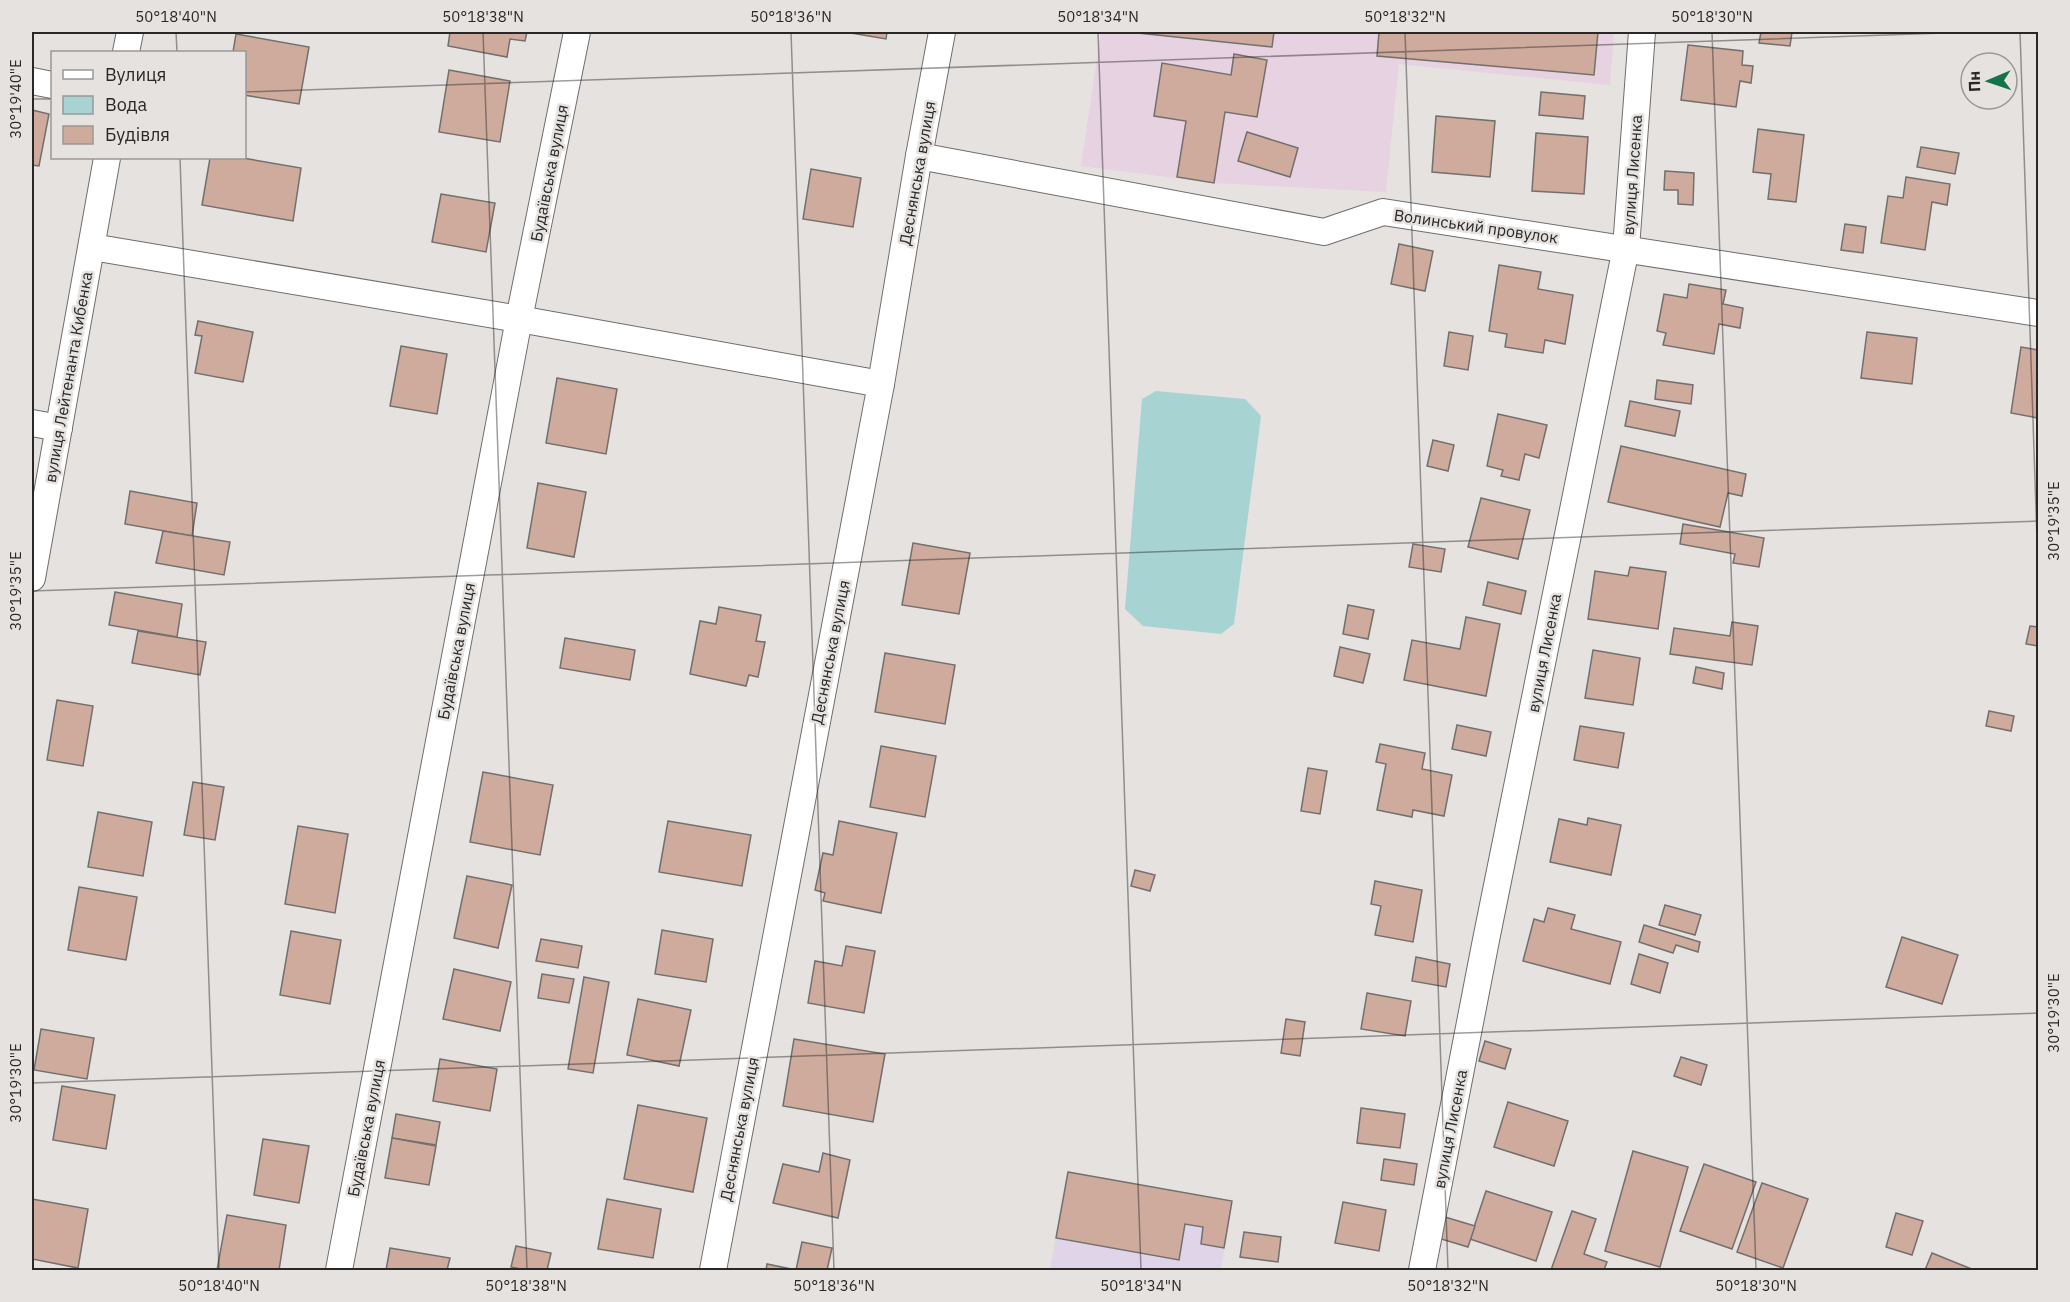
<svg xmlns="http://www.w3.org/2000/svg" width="2070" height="1302" font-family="'IBM Plex Sans',sans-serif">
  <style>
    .commercial { fill: #e0d4e8 }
    .industrial { fill: #e7d2e1 }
    .water { fill: #a7d3d3 }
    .building { fill: #ceab9d; stroke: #726f6d; stroke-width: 1.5 }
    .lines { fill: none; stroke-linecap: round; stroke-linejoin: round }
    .street-casing { stroke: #706d6b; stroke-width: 28 }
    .street { stroke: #fff; stroke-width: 26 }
    .ticks { fill: none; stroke: #292827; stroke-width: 1.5; stroke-opacity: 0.45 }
    .labels { text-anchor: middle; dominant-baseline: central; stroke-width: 5; stroke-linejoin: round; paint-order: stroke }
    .street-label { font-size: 16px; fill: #292827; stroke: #e6e2e0 }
    .neatline { fill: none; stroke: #292827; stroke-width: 2 }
    .ticks-label { font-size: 15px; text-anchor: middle; fill: #292827 }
  </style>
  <rect width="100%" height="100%" fill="#e6e2e0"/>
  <polygon class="commercial" points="1068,1172 1232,1201 1221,1270 1050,1270"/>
  <polygon class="industrial" points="1101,32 1614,32 1610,85 1399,64 1386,192 1214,183 1081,166"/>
  <polygon class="water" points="1156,391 1245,399 1261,416 1234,624 1221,634 1143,626 1125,609 1142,399"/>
  <g class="building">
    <polygon points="450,32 527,32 525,41 510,39 507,57 448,46"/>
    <polygon points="845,32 887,32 886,39"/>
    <polygon points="1128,32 1274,32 1272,47"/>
    <polygon points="1379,32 1598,32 1594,75 1377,56"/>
    <polygon points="1761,32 1792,32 1790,46 1759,43"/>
    <polygon points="236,34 309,47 299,104 244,95 244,52 233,52"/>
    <polygon points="1688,45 1743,51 1742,65 1753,66 1751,83 1740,81 1736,107 1681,100"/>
    <polygon points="1234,54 1267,60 1257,117 1225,112 1214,183 1177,177 1186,121 1154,116 1162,63 1231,75"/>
    <polygon points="449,70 510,81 500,142 439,132"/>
    <polygon points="1541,92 1585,96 1583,119 1539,115"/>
    <polygon points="32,110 49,114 39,166 32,165"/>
    <polygon points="1436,116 1495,121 1490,177 1432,172"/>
    <polygon points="1758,129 1804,135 1796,202 1768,199 1771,174 1753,172"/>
    <polygon points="1247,132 1298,148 1290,177 1238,161"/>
    <polygon points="1536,133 1588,137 1584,194 1532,191"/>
    <polygon points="1921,147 1959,153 1955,174 1917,167"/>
    <polygon points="210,158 243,158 301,168 293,221 202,205"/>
    <polygon points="811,169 861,178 853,227 803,219"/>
    <polygon points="1665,171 1694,173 1693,205 1678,204 1678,190 1664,190"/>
    <polygon points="1906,177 1950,184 1947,205 1932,202 1925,250 1881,243 1888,196 1903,198"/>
    <polygon points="441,194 495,203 486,252 432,242"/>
    <polygon points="1845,224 1866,227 1863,253 1841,250"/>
    <polygon points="1399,244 1433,251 1425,291 1391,284"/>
    <polygon points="1499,265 1541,272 1538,289 1573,295 1565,344 1545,340 1543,353 1505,347 1507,334 1489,331"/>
    <polygon points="1689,284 1726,290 1723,304 1743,308 1740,328 1719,324 1714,354 1663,345 1666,333 1657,331 1664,294 1687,298"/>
    <polygon points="198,321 253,332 243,382 195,373 202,336 195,335"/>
    <polygon points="1449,332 1473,336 1468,370 1444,366"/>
    <polygon points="1867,332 1917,338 1912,384 1861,378"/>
    <polygon points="401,346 447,354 437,414 390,406"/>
    <polygon points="2021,347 2038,350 2038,418 2011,413"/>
    <polygon points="557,378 617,389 606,454 546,443"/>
    <polygon points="1657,380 1693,385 1691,404 1655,399"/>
    <polygon points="1630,401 1680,411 1675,436 1625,426"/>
    <polygon points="1498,414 1547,425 1539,458 1525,454 1519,480 1501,476 1503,470 1487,466"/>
    <polygon points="1433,440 1454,445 1448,471 1427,466"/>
    <polygon points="1621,446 1746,474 1742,496 1728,493 1720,527 1608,502"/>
    <polygon points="538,483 586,492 574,557 527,548"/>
    <polygon points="130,491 197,503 192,536 125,524"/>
    <polygon points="1481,498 1530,510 1518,559 1468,547"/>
    <polygon points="1683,524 1764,538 1759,567 1733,563 1735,554 1680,544"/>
    <polygon points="163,531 230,542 224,575 156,563"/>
    <polygon points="913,543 970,553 959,614 902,605"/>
    <polygon points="1413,544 1445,549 1441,572 1409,567"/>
    <polygon points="1630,567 1666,572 1658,629 1588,619 1595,571 1628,576"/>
    <polygon points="1488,582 1526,591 1521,614 1483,605"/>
    <polygon points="115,592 182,604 177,637 109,625"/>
    <polygon points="1348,605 1374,610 1368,639 1343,634"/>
    <polygon points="719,607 761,615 756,641 765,642 758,677 749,675 746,686 690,674 700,621 716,624"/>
    <polygon points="1466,617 1500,624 1486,696 1404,680 1412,640 1460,649"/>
    <polygon points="1732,622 1758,626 1752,665 1670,654 1674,628 1730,636"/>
    <polygon points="2030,626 2038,627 2038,646 2026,644"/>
    <polygon points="138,631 206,642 200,675 132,663"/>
    <polygon points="565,638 635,650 630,680 560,668"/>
    <polygon points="1340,647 1370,654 1363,683 1334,676"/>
    <polygon points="1593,650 1640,658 1633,705 1585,698"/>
    <polygon points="885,653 955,665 945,724 875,712"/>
    <polygon points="1696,667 1724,673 1722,689 1693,683"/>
    <polygon points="57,700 93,706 83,766 47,760"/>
    <polygon points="1989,711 2014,716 2011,731 1986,726"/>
    <polygon points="1457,725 1491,732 1486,756 1452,749"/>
    <polygon points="1580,726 1624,733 1618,768 1574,760"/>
    <polygon points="1380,744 1425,753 1422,769 1452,775 1444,816 1413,810 1412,817 1377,810 1386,764 1376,762"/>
    <polygon points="881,746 936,756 925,817 870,807"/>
    <polygon points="1308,768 1327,771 1320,814 1301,811"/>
    <polygon points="483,772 553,785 540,855 470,842"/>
    <polygon points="193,782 224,787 215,840 184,835"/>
    <polygon points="98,812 152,822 143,876 88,867"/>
    <polygon points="1588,818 1621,825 1611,875 1550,862 1559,819 1587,825"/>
    <polygon points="668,821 751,835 742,886 659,872"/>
    <polygon points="839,821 897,833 881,913 823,901 825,893 815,890 823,853 833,855"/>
    <polygon points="298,826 348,834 335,913 285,904"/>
    <polygon points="1135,870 1155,875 1150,891 1131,886"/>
    <polygon points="467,876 512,885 498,948 454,938"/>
    <polygon points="1375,881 1422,890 1413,942 1375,935 1381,906 1371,904"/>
    <polygon points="79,887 137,897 126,960 68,950"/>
    <polygon points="1665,905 1701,915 1695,935 1659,925"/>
    <polygon points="1548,908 1575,915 1571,929 1621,942 1610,984 1523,961 1534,919 1544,922"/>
    <polygon points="1644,925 1700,942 1698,952 1676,945 1673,953 1639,942"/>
    <polygon points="662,930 713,939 706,982 655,974"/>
    <polygon points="291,931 341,940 330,1004 280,995"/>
    <polygon points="1902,937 1958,955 1942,1004 1886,987"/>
    <polygon points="541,939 582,946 578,968 536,961"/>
    <polygon points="846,946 875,951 864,1013 808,1003 815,961 842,966"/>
    <polygon points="1639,954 1668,963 1660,993 1631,984"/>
    <polygon points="1416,957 1450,964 1446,987 1412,981"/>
    <polygon points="454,969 511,982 500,1031 443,1019"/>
    <polygon points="542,974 574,979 569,1003 538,998"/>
    <polygon points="584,977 609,982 593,1073 568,1069"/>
    <polygon points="1367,993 1411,1001 1405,1036 1361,1029"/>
    <polygon points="638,999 691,1010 679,1066 627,1055"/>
    <polygon points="1286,1019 1305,1022 1300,1056 1281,1053"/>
    <polygon points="41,1029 94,1038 87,1079 34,1070"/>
    <polygon points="794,1039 885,1054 873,1122 783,1106"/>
    <polygon points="1485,1041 1511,1049 1505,1069 1479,1061"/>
    <polygon points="1681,1057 1707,1065 1701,1085 1674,1076"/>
    <polygon points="440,1059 497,1069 490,1111 433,1101"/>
    <polygon points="62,1086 115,1095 106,1149 53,1140"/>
    <polygon points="1508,1102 1568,1121 1554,1166 1494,1147"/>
    <polygon points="638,1105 707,1118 693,1192 624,1179"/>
    <polygon points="1361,1108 1405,1114 1400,1148 1357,1143"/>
    <polygon points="396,1114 440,1122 436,1145 392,1138"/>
    <polygon points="392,1138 436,1146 429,1185 385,1178"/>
    <polygon points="263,1139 309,1146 299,1203 254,1195"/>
    <polygon points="1633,1151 1688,1167 1660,1267 1605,1251"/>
    <polygon points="823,1153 850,1160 838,1218 773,1203 783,1164 819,1172"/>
    <polygon points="1384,1159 1417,1164 1414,1185 1381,1180"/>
    <polygon points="1704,1164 1756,1182 1732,1249 1680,1231"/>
    <polygon points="1068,1172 1232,1201 1224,1248 1201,1244 1203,1227 1185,1224 1179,1260 1056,1238"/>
    <polygon points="1762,1183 1808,1199 1783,1268 1737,1252"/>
    <polygon points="1486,1191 1552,1212 1536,1261 1470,1239"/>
    <polygon points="32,1199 88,1209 78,1268 32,1259"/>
    <polygon points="607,1199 661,1209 653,1258 598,1249"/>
    <polygon points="1343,1202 1386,1210 1379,1251 1335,1243"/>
    <polygon points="1572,1211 1596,1219 1584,1254 1607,1262 1604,1270 1551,1270"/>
    <polygon points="1896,1213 1923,1221 1912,1255 1886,1247"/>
    <polygon points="227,1215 286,1225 279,1270 217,1270"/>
    <polygon points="1445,1217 1475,1226 1468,1247 1438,1238"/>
    <polygon points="1244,1232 1281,1237 1278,1262 1240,1257"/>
    <polygon points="802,1242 832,1248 827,1270 766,1270 767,1264 796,1270"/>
    <polygon points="516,1246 551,1253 547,1270 526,1270 511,1267"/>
    <polygon points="390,1248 450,1258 447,1270 386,1270"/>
    <polygon points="1932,1253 1974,1270 1925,1270"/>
  </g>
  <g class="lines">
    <g class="street-casing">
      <g id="street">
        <polyline points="126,52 130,32"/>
        <polyline points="32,81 52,85"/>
        <polyline points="919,156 1324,232 1383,212 2038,313"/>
        <polyline points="92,247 519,319 881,384"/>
        <polyline points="32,423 59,428"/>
        <polyline points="32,578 107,158"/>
        <polyline points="339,1270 519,319 577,32"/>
        <polyline points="713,1270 881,384 919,156 942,32"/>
        <polyline points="1422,1270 1486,940 1626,248 1642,32"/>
      </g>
    </g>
    <use href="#street" class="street"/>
  </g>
  <path class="ticks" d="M176,32L177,52M483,32L527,1270M791,32L834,1270M1098,32L1141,1270M1405,32L1448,1270M1712,32L1756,1270M2020,32L2038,570M244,92L1972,32M32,99H52M180,158L219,1270M32,591L2038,521M32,1083L2038,1013"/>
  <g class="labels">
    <g class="street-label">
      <text transform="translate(549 173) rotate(-79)">Будаївська вулиця</text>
      <text transform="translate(917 173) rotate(-80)">Деснянська вулиця</text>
      <text transform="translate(1632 175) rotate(-86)">вулиця Лисенка</text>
      <text transform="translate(1476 226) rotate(8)">Волинський провулок</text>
      <text transform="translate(68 377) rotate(-80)">вулиця Лейтенанта Кибенка</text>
      <text transform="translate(456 651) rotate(-79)">Будаївська вулиця</text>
      <text transform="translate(830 652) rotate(-79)">Деснянська вулиця</text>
      <text transform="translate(1544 653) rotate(-79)">вулиця Лисенка</text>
      <text transform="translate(366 1128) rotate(-79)">Будаївська вулиця</text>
      <text transform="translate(739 1129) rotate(-79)">Деснянська вулиця</text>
      <text transform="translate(1450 1129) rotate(-79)">вулиця Лисенка</text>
    </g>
  </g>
  <rect width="2070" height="1302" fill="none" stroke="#e6e2e0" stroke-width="66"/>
  <rect x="51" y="51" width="195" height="108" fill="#e6e2e0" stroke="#9a9896" stroke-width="1.5"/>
  <rect x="63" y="70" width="30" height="9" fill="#ffffff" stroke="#9a9896" stroke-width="1.5"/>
  <text x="105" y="81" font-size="18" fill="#292827">Вулиця</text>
  <rect x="63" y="96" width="30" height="18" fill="#a7d3d3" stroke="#9a9896" stroke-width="1.5"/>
  <text x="105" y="111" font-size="18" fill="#292827">Вода</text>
  <rect x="63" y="126" width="30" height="18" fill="#ceab9d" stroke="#9a9896" stroke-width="1.5"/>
  <text x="105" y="141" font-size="18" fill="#292827">Будівля</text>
  <g transform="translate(1989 81) rotate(268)"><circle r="28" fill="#e6e2e0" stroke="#9a9896" stroke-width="1.5"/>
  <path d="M0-4.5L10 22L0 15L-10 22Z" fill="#147349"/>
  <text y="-9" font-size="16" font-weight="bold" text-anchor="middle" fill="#292827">Пн</text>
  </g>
  <rect x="33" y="33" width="2004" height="1236" class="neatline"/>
  <g class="ticks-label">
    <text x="176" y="22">50°18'40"N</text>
    <text x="483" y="22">50°18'38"N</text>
    <text x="791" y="22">50°18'36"N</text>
    <text x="1098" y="22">50°18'34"N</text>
    <text x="1405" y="22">50°18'32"N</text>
    <text x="1712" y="22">50°18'30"N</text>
    <text transform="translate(16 99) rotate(-90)" y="5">30°19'40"E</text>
    <text transform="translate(2054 521) rotate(-90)" y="5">30°19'35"E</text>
    <text transform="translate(16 591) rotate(-90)" y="5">30°19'35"E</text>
    <text transform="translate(2054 1013) rotate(-90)" y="5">30°19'30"E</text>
    <text transform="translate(16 1083) rotate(-90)" y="5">30°19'30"E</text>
    <text x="219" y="1291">50°18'40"N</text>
    <text x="526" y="1291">50°18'38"N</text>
    <text x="834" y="1291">50°18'36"N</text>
    <text x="1141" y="1291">50°18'34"N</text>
    <text x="1448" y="1291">50°18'32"N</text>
    <text x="1756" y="1291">50°18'30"N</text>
  </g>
</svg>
